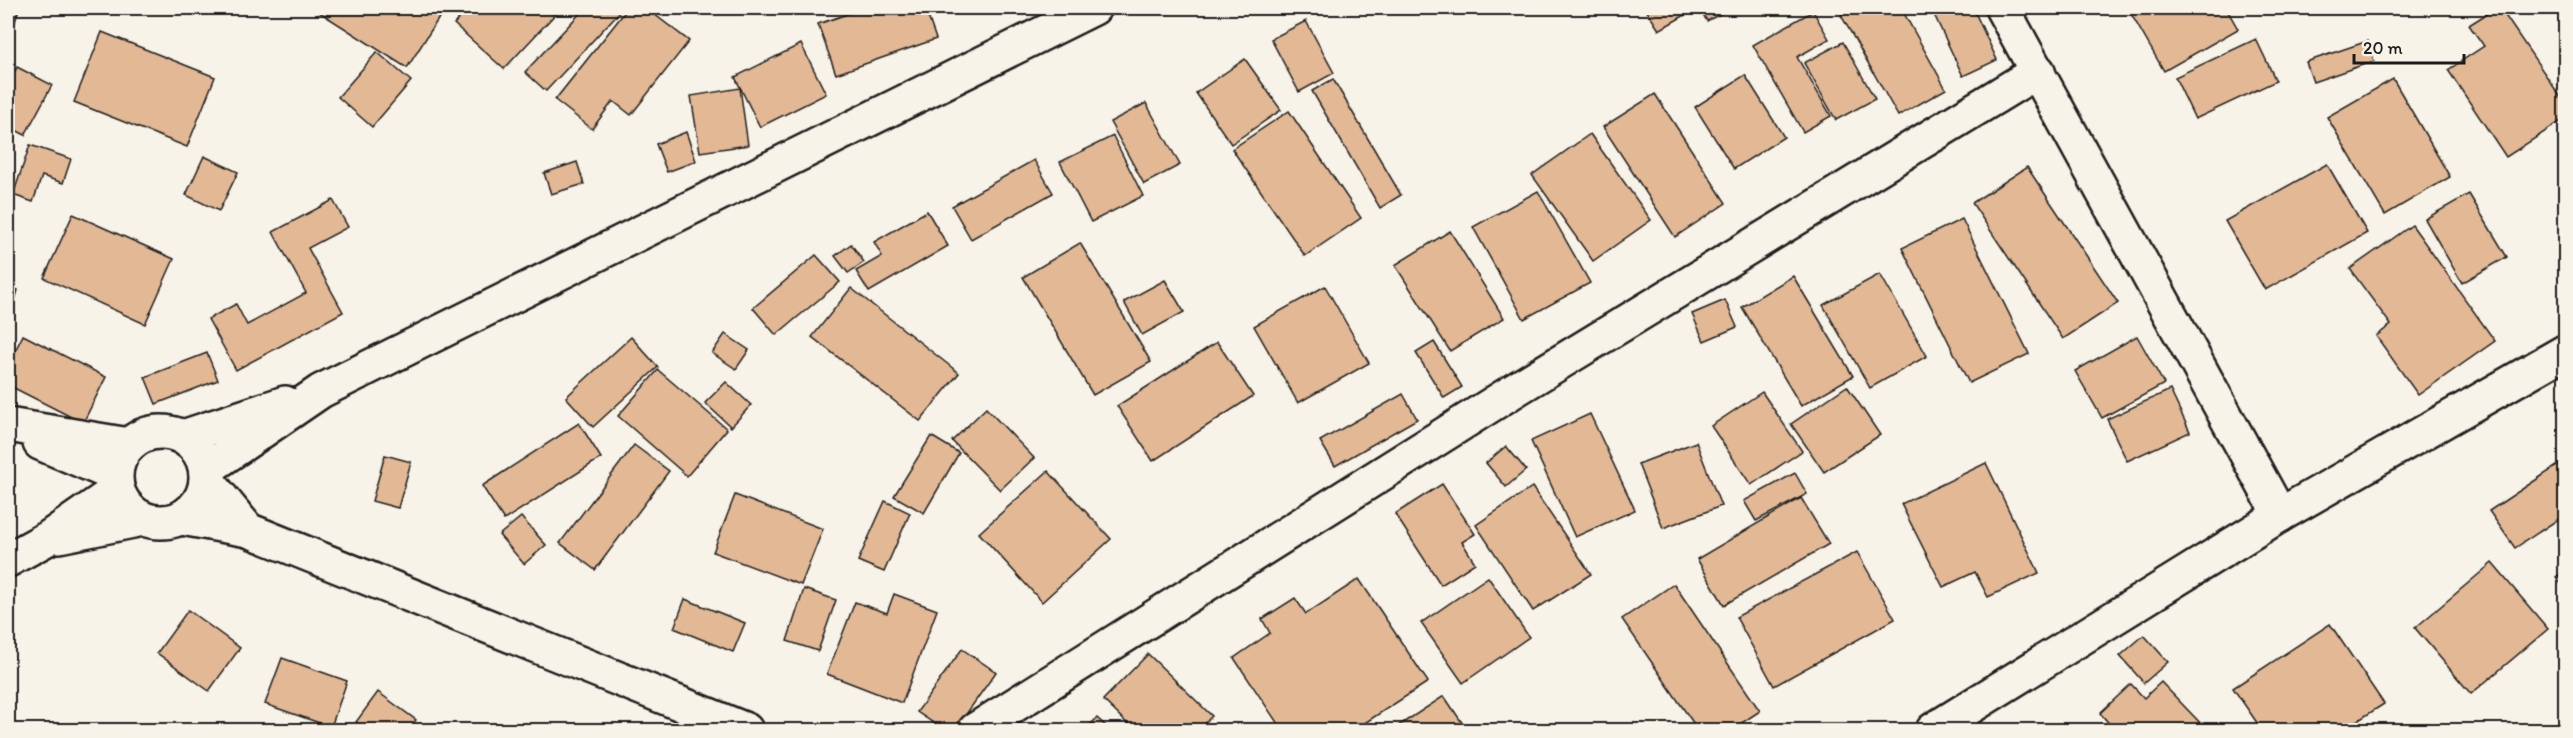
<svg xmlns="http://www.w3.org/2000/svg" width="2573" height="738" font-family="Itim,sans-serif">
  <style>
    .building { fill: #e3b894; stroke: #1c1c1c; stroke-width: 1.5 }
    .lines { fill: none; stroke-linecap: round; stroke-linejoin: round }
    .street-casing { stroke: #1c1c1c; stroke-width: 38 }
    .secondary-casing { stroke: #1c1c1c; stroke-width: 38 }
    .primary-casing { stroke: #1c1c1c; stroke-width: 38 }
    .street { stroke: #f7f3e8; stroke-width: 33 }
    .secondary { stroke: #f7f3e8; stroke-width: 33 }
    .primary { stroke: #f7f3e8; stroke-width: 33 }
  </style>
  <rect width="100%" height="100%" fill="#f7f3e8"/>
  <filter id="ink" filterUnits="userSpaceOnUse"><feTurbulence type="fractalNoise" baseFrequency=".0167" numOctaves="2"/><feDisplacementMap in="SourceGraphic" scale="12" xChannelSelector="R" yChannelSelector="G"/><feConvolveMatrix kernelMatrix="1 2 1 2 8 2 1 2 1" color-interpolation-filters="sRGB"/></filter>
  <g filter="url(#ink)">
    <g class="building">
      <polygon points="8,8 19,8 8,47"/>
      <polygon points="317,8 440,8 444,10 407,68 316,10"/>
      <polygon points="469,8 561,8 504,69 454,24"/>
      <polygon points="585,8 623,8 546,91 525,72"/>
      <polygon points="628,8 646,8 689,41 631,115 613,101 592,129 555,100"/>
      <polygon points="865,8 925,8 936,39 836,74 818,24"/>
      <polygon points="1645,8 1692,8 1694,10 1659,30"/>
      <polygon points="1699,8 1731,8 1707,21"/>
      <polygon points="1855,8 1901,8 1946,89 1898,116 1841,15"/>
      <polygon points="1931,8 1973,8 1997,60 1963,76"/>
      <polygon points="2138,8 2226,8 2238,29 2164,71 2130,12"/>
      <polygon points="2496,8 2500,8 2566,105 2566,118 2506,157 2448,70 2484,46 2469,25"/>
      <polygon points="1813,11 1829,39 1797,57 1831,116 1803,132 1753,45"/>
      <polygon points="1306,21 1334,73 1299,92 1271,39"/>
      <polygon points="102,32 215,77 187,147 74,102"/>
      <polygon points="2256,39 2276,81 2195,119 2175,77"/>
      <polygon points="2368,41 2374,61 2313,82 2306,62"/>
      <polygon points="1843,42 1875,99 1836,120 1804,63"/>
      <polygon points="801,44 826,94 760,127 735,77"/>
      <polygon points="377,52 411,81 372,127 338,97"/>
      <polygon points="1245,59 1281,110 1231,144 1196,93"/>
      <polygon points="17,67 52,85 25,135 8,126 8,85"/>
      <polygon points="1745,75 1784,137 1734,169 1695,107"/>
      <polygon points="1333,79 1401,195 1380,208 1312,91"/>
      <polygon points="2393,79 2450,177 2385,215 2327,117"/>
      <polygon points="740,88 748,145 700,152 691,96"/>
      <polygon points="1655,94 1726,203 1675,237 1603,127"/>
      <polygon points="1146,103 1180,165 1144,184 1110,122"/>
      <polygon points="1289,111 1361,218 1305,256 1232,149"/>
      <polygon points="686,132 696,161 667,172 656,144"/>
      <polygon points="1590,134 1651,220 1593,261 1532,175"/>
      <polygon points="1113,136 1143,196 1091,222 1060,162"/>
      <polygon points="30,145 71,159 63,183 42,176 33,202 13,195"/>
      <polygon points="204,156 238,172 219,211 186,195"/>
      <polygon points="1034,160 1053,193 971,239 952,206"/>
      <polygon points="577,162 584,184 551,194 544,173"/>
      <polygon points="2327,164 2367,233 2265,290 2225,221"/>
      <polygon points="2027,167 2118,303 2063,339 1972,203"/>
      <polygon points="1538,191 1590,283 1524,319 1473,227"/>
      <polygon points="2469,194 2507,257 2462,283 2425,219"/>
      <polygon points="333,200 348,227 308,248 343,312 236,370 208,319 236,304 247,325 306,293 273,232"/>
      <polygon points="927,211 948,246 869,292 856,271 882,256 874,242"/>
      <polygon points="73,214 174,259 145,324 44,278"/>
      <polygon points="1962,219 2029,354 1969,383 1902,248"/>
      <polygon points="2412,225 2495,341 2418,395 2376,336 2391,325 2350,269"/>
      <polygon points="1450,231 1504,318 1450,351 1395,265"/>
      <polygon points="1080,243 1151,362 1093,395 1023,277"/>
      <polygon points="851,244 864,262 848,273 835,256"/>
      <polygon points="816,255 840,282 776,335 753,308"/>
      <polygon points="1880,274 1927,356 1870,388 1823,305"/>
      <polygon points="1793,276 1853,376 1801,406 1742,307"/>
      <polygon points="1165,280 1184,312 1142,335 1124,302"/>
      <polygon points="1325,286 1369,363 1298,403 1254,326"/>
      <polygon points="8,287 18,290 8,324"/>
      <polygon points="851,288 959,373 920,421 812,337"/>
      <polygon points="1725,300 1737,327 1704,341 1692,314"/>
      <polygon points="725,334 749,350 736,369 712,353"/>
      <polygon points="23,335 106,377 83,423 8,385 8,365"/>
      <polygon points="2137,336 2164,384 2102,418 2075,371"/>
      <polygon points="631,337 658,367 593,427 566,397"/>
      <polygon points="1217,342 1253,396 1153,461 1117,406"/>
      <polygon points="1434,342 1462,387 1444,398 1416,353"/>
      <polygon points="207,353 218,380 156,404 145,377"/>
      <polygon points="658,370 727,429 687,476 618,416"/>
      <polygon points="726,382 751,405 731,427 705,403"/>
      <polygon points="1847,386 1880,435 1824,472 1791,424"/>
      <polygon points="2170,390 2190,432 2127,461 2107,419"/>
      <polygon points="1762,392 1802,451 1751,485 1711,426"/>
      <polygon points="1403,394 1417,419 1335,466 1320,441"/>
      <polygon points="986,408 1034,458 1000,490 952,441"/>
      <polygon points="1590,414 1635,510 1575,537 1531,441"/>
      <polygon points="579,423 601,458 504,520 482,486"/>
      <polygon points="931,436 959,453 924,513 894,496"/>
      <polygon points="1696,442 1721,506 1663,528 1638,464"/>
      <polygon points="634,445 669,471 595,570 560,543"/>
      <polygon points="1506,446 1526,470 1506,487 1486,463"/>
      <polygon points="385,455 411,462 398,508 372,501"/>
      <polygon points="2566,460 2566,514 2515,548 2489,511"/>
      <polygon points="1986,463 2039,573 1988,597 1975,572 1943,587 1901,504"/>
      <polygon points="1048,471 1111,539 1042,602 979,533"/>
      <polygon points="1795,473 1807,494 1756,521 1744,501"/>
      <polygon points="1442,484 1475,534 1462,542 1475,563 1441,585 1395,514"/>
      <polygon points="1532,487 1591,574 1533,611 1476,525"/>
      <polygon points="735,495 823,529 801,585 713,552"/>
      <polygon points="1801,498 1829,544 1724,605 1697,559"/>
      <polygon points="885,501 910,513 884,572 858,561"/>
      <polygon points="521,517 546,545 524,564 499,535"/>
      <polygon points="1857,552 1895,619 1774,686 1736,617"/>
      <polygon points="2492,563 2548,629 2471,694 2415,628"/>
      <polygon points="2566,570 2566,591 2556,577"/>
      <polygon points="1488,577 1529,637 1463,683 1421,623"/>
      <polygon points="1359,579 1428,682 1354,730 1282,730 1234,658 1270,633 1262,619 1295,598 1306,614"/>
      <polygon points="1674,584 1760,711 1731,730 1698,730 1622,619"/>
      <polygon points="804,589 836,600 818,651 787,641"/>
      <polygon points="894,594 937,610 902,703 827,674 855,602 887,613"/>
      <polygon points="685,599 745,623 733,652 674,628"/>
      <polygon points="188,610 240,648 209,691 157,653"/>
      <polygon points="2330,624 2384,704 2343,730 2262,730 2233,688"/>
      <polygon points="2144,635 2168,662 2144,683 2120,656"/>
      <polygon points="962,649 996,672 955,730 944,730 917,712"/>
      <polygon points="1148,654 1212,716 1198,730 1134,730 1103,700"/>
      <polygon points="282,658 347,681 331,727 265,704"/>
      <polygon points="2161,682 2207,730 2108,730 2112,727 2100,713 2131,684 2144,698"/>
      <polygon points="378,692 416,720 408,730 368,730 356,722"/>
      <polygon points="1444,696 1467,730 1392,730"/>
      <polygon points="1097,718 1110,730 1085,730"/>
    </g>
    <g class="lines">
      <g class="street-casing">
        <g id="street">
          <polyline points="2002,8 2280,515"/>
          <polyline points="975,730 1518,388 2038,71"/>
          <polyline points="1933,730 2280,515 2566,351"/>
        </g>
      </g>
      <g class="secondary-casing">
        <g id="secondary">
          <polyline points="8,425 129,445"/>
          <polyline points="40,443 115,475"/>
          <polyline points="207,480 248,530"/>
          <polyline points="182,518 248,530 746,730"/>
        </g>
      </g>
      <g class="primary-casing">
        <g id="primary">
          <circle cx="161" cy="477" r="45"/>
          <polyline points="183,437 285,403"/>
          <polyline points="207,469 321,391 1094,8"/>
          <polyline points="59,536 143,519"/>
          <polyline points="8,560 48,538 117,490"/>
        </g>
      </g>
      <use href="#street" class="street"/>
      <use href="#secondary" class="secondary"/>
      <use href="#primary" class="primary"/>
    </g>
  </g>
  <rect width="2573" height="738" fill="none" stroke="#f7f3e8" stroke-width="30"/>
  <rect x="15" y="15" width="2543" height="708" fill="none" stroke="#1c1c1c" stroke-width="2" filter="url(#ink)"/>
  <path d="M2354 54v9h110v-9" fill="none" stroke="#1c1c1c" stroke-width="3"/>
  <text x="2363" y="54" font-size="18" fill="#1c1c1c" stroke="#f7f3e8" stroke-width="4.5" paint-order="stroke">20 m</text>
</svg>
